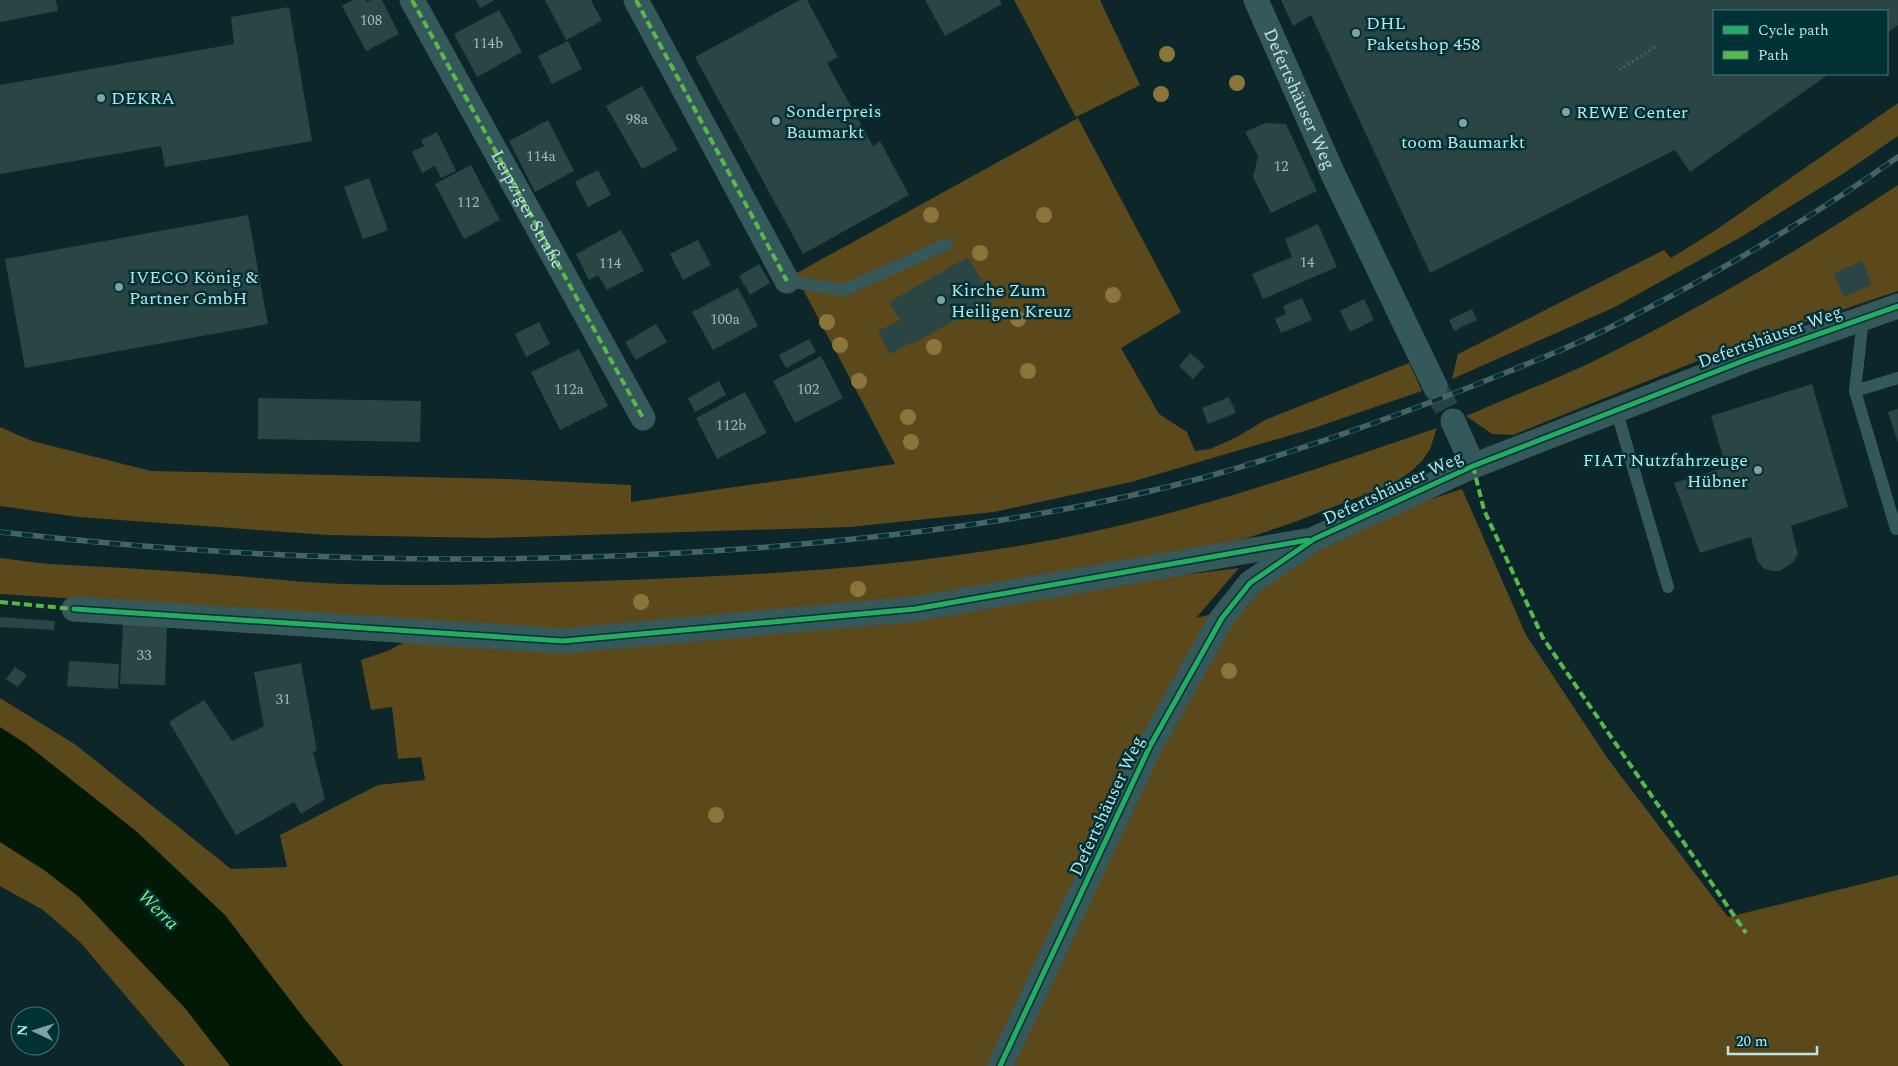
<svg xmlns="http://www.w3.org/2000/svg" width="1898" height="1066" font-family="Spectral,serif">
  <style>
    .green { fill: #5c491b }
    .water { fill: #021905 }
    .building { fill: #2a4544 }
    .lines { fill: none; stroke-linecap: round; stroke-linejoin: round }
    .minor-tunnel { stroke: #264245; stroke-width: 25; stroke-dasharray: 25 12; stroke-linecap: butt }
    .path { stroke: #405d5f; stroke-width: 3; stroke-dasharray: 2.5 2.5; stroke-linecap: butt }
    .service { stroke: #35595b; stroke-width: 12 }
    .minor { stroke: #35595b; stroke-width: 25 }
    .rail-casing { stroke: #486365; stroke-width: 5.5 }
    .rail { stroke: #003135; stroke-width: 4; stroke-dasharray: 11; stroke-linecap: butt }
    .quiet { stroke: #58b947; stroke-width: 4; stroke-dasharray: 8 4; stroke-linecap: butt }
    .cycleway-casing { stroke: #003135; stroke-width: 8 }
    .cycleway { stroke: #26ab63; stroke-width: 5 }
    .tree { fill: #897638 }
    .poi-dot { fill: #7ea2a4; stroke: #003135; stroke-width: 2 }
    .labels { text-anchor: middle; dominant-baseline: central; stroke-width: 5; stroke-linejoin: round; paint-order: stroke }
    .number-label { font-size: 15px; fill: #98bcbe }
    .poi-label { font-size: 18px; fill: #bce4e6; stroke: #003135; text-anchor: start }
    .street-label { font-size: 18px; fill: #bce4e6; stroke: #003135 }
    .water-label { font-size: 19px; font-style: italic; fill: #8aef7e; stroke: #003135 }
  </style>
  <rect width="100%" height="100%" fill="#0c2629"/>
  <g class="green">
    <polygon points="1014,0 1100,0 1140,85 1076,117"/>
    <polygon points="1898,103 1898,136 1841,175 1741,237 1613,308 1452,379 1458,354 1664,250 1671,258 1713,232"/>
    <polygon points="1078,118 1181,312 1121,348 1159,414 1187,432 1195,451 1210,449 1237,437 1265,420 1409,363 1422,391 1308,430 1131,482 994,512 850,527 488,538 328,535 78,517 0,506 0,427 32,441 151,471 508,479 631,485 631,502 895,464 795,274"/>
    <path d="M1898,185V291L1735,346L1513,435L1492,434L1466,416C1516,394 1568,375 1616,350C1713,301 1807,245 1898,185Z"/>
    <path d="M1437,428L1430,449L1422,461L1409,473L1392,484L1292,523L1235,542L947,596L559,629L0,594V558L48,564C107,567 165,570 224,575C264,578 304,583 344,584C429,587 514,583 599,581C752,576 906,568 1057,539C1187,514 1312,471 1437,428Z"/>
    <polygon points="1462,489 1526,635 1608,759 1728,917 1898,875 1898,1066 185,1066 80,942 43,910 0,886 0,698 76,745 231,869 287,867 280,835 378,785 425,780 421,757 398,759 392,707 371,710 361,660 390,650 405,642 558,652 1239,568 1196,618 1247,605 1275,576 1326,544 1416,504"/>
  </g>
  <polygon class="water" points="0,727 25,743 136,831 225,915 303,1017 343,1066 230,1066 184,1007 79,897 44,870 0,842"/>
  <g class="building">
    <polygon points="0,0 56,0 58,11 0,22"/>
    <polygon points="353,0 366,0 367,2 371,0 382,0 399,34 366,51 342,6"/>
    <polygon points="476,0 495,0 480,8"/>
    <polygon points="545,0 591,0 602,21 566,40"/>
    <polygon points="800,0 807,0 838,57 827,63 873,146 880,141 909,195 803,254 695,57"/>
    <polygon points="925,0 1000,0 1002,4 945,36"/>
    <polygon points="1281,0 1898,0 1898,25 1887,33 1887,11 1714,11 1714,74 1829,74 1690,172 1675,150 1430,273 1311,15 1293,26"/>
    <polygon points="289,7 312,141 165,167 161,146 0,174 0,85 234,44 231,17"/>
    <polygon points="499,10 522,52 477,77 454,34"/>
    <polygon points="568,41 582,69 552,84 538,56"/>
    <polygon points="642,86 678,150 642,169 606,106"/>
    <polygon points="548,120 574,171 535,192 509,141"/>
    <polygon points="1265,123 1286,124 1317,191 1271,213 1253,177 1258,156 1245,132"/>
    <polygon points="437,132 456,171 441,178 435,166 422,173 412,152 424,146 421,140"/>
    <polygon points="471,165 500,220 464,239 435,184"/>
    <polygon points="598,170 611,195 588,207 575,182"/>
    <polygon points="369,178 388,230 363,239 344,187"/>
    <polygon points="248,215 268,324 25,368 5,259"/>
    <polygon points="1318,224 1337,267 1263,299 1252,274 1292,257 1285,239"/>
    <polygon points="621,230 644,271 607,290 598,275 589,280 576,254"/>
    <polygon points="698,240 711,265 683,280 670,254"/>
    <polygon points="968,257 992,299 913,344 912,342 890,354 878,331 900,320 889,302"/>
    <polygon points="1862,261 1872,285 1843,297 1834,273"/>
    <polygon points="759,264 770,283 750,295 739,276"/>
    <polygon points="738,288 758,326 713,350 692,312"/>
    <polygon points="1302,298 1312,320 1281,333 1275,319 1286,314 1283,306"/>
    <polygon points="1364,299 1374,320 1350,332 1340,311"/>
    <polygon points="1472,309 1477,320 1454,331 1449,320"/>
    <polygon points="539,322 550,344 526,357 515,334"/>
    <polygon points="656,324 667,342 636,360 625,342"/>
    <polygon points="809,339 816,352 786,368 779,355"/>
    <polygon points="579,349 608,406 560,430 531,372"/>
    <polygon points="1190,353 1205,366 1193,379 1179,366"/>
    <polygon points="821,356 843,398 795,423 773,381"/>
    <polygon points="719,381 726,395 695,412 688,398"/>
    <polygon points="1812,384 1848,507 1791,526 1798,554 1793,562 1780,571 1772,571 1763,568 1757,560 1751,537 1700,553 1674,483 1726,467 1711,416"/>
    <polygon points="745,392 767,433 717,459 696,418"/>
    <polygon points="1229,397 1236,413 1208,424 1202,408"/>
    <polygon points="258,398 421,401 420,442 258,439"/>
    <polygon points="1898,409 1898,443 1888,412"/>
    <polygon points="0,617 55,621 54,630 0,627"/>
    <polygon points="123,624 167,626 165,685 120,684"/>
    <polygon points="69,661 119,664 118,689 67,686"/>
    <polygon points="301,663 317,751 313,752 325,799 301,814 294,802 236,835 169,722 204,700 232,741 264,726 254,672"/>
    <polygon points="15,667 27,675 18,687 6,679"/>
  </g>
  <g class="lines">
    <polyline class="minor-tunnel" points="1435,386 1453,421"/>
    <polyline class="path" points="1619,70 1655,47"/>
    <g class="service">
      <polyline points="787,281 844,290 947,244"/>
      <polyline points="1863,318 1855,391 1896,529"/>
      <polyline points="1855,391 1898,378"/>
      <polyline points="1616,409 1668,587"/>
    </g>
    <g class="minor">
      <path id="s1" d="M412,0L643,418"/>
      <polyline points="636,0 787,281"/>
      <path id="s2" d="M1256,0L1333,174L1435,386"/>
      <polyline points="1453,421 1473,466"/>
      <polyline points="74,609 563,641 915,609 1306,541"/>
      <polyline points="1000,1066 1150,746 1222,618 1250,583 1314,539 1473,466 1748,359 1898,306"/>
    </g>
    <g class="rail-casing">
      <path id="rail" d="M0,532C251,561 503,567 755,548C906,536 1059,517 1206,477C1296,452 1383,421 1470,387C1522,366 1575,346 1625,320C1720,272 1811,218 1898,157"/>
    </g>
    <use href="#rail" class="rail"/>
    <g class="quiet">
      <polyline points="412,0 643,418"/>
      <polyline points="636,0 787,281"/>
      <polyline points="1473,466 1484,510 1543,638 1746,933"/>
      <polyline points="0,602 74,609"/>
    </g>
    <g class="cycleway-casing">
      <g id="cycleway">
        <polyline points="74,609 563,641 915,609 1308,540"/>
        <polyline points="1000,1066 1150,746 1222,618 1250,583 1314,539 1473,466 1748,359 1898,306"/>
      </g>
    </g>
    <use href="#cycleway" class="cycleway"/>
  </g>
  <g class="tree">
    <circle cx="1167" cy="54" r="8"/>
    <circle cx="1237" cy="83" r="8"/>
    <circle cx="1161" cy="94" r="8"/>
    <circle cx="931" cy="215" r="8"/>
    <circle cx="1044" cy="215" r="8"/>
    <circle cx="980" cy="253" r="8"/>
    <circle cx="1113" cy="295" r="8"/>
    <circle cx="1018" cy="319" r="8"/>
    <circle cx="827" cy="322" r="8"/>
    <circle cx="840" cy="345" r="8"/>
    <circle cx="934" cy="347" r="8"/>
    <circle cx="1028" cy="371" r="8"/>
    <circle cx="859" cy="381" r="8"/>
    <circle cx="908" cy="417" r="8"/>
    <circle cx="911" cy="442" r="8"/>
    <circle cx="858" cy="589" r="8"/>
    <circle cx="641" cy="602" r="8"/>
    <circle cx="1229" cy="671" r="8"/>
    <circle cx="716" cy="815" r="8"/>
  </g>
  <g class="poi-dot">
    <circle cx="1356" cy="33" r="5"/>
    <circle cx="101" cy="98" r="5"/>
    <circle cx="1566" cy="112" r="5"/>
    <circle cx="776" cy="121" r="5"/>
    <circle cx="1463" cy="123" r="5"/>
    <circle cx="119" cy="287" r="5"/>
    <circle cx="941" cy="300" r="5"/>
    <circle cx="1758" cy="470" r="5"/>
  </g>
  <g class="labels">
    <g class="number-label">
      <text x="371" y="20">108</text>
      <text x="488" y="43">114b</text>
      <text x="637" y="119">98a</text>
      <text x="541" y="156">114a</text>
      <text x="1281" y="166">12</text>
      <text x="468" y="202">112</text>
      <text x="1307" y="262">14</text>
      <text x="610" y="263">114</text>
      <text x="725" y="319">100a</text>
      <text x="569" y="389">112a</text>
      <text x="808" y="389">102</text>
      <text x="731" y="425">112b</text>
      <text x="144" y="655">33</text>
      <text x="283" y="699">31</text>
    </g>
    <g class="poi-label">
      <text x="1366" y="23">DHL<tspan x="1366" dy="21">Paketshop 458</tspan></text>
      <text x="111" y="98">DEKRA</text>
      <text x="786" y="111">Sonderpreis<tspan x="786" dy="21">Baumarkt</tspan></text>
      <text x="1576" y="112">REWE Center</text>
      <text x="1463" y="142" text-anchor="middle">toom Baumarkt</text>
      <text x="129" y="277">IVECO König &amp;<tspan x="129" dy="21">Partner GmbH</tspan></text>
      <text x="951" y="290">Kirche Zum<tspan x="951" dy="21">Heiligen Kreuz</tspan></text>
      <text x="1748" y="460" text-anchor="end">FIAT Nutzfahrzeuge<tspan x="1748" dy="21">Hübner</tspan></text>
    </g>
    <g class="street-label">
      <text stroke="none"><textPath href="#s2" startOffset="108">Defertshäuser Weg</textPath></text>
      <text stroke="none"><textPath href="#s1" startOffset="239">Leipziger Straße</textPath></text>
      <text transform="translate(1770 337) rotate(-20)">Defertshäuser Weg</text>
      <text transform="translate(1393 488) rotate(-25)">Defertshäuser Weg</text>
      <text transform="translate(1107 806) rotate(-65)">Defertshäuser Weg</text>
    </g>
    <g class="water-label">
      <text transform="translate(158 910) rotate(44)">Werra</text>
    </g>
  </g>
  <rect x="1713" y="10" width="175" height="65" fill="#003135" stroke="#4b797c"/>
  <rect x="1723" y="26" width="25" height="8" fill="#26ab63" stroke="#4b797c"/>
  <text x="1758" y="35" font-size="15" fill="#bce4e6">Cycle path</text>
  <rect x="1723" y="51" width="25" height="8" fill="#58b947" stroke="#4b797c"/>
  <text x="1758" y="60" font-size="15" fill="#bce4e6">Path</text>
  <g transform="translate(35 1031) rotate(274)"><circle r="24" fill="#003135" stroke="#4b797c"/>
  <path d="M0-4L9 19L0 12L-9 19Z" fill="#7ea2a4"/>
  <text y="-8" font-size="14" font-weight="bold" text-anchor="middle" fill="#bce4e6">N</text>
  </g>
  <path d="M1728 1046v8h89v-8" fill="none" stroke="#bce4e6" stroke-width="2.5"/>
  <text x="1736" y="1046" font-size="15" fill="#bce4e6" stroke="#003135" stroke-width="4" paint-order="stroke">20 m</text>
</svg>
